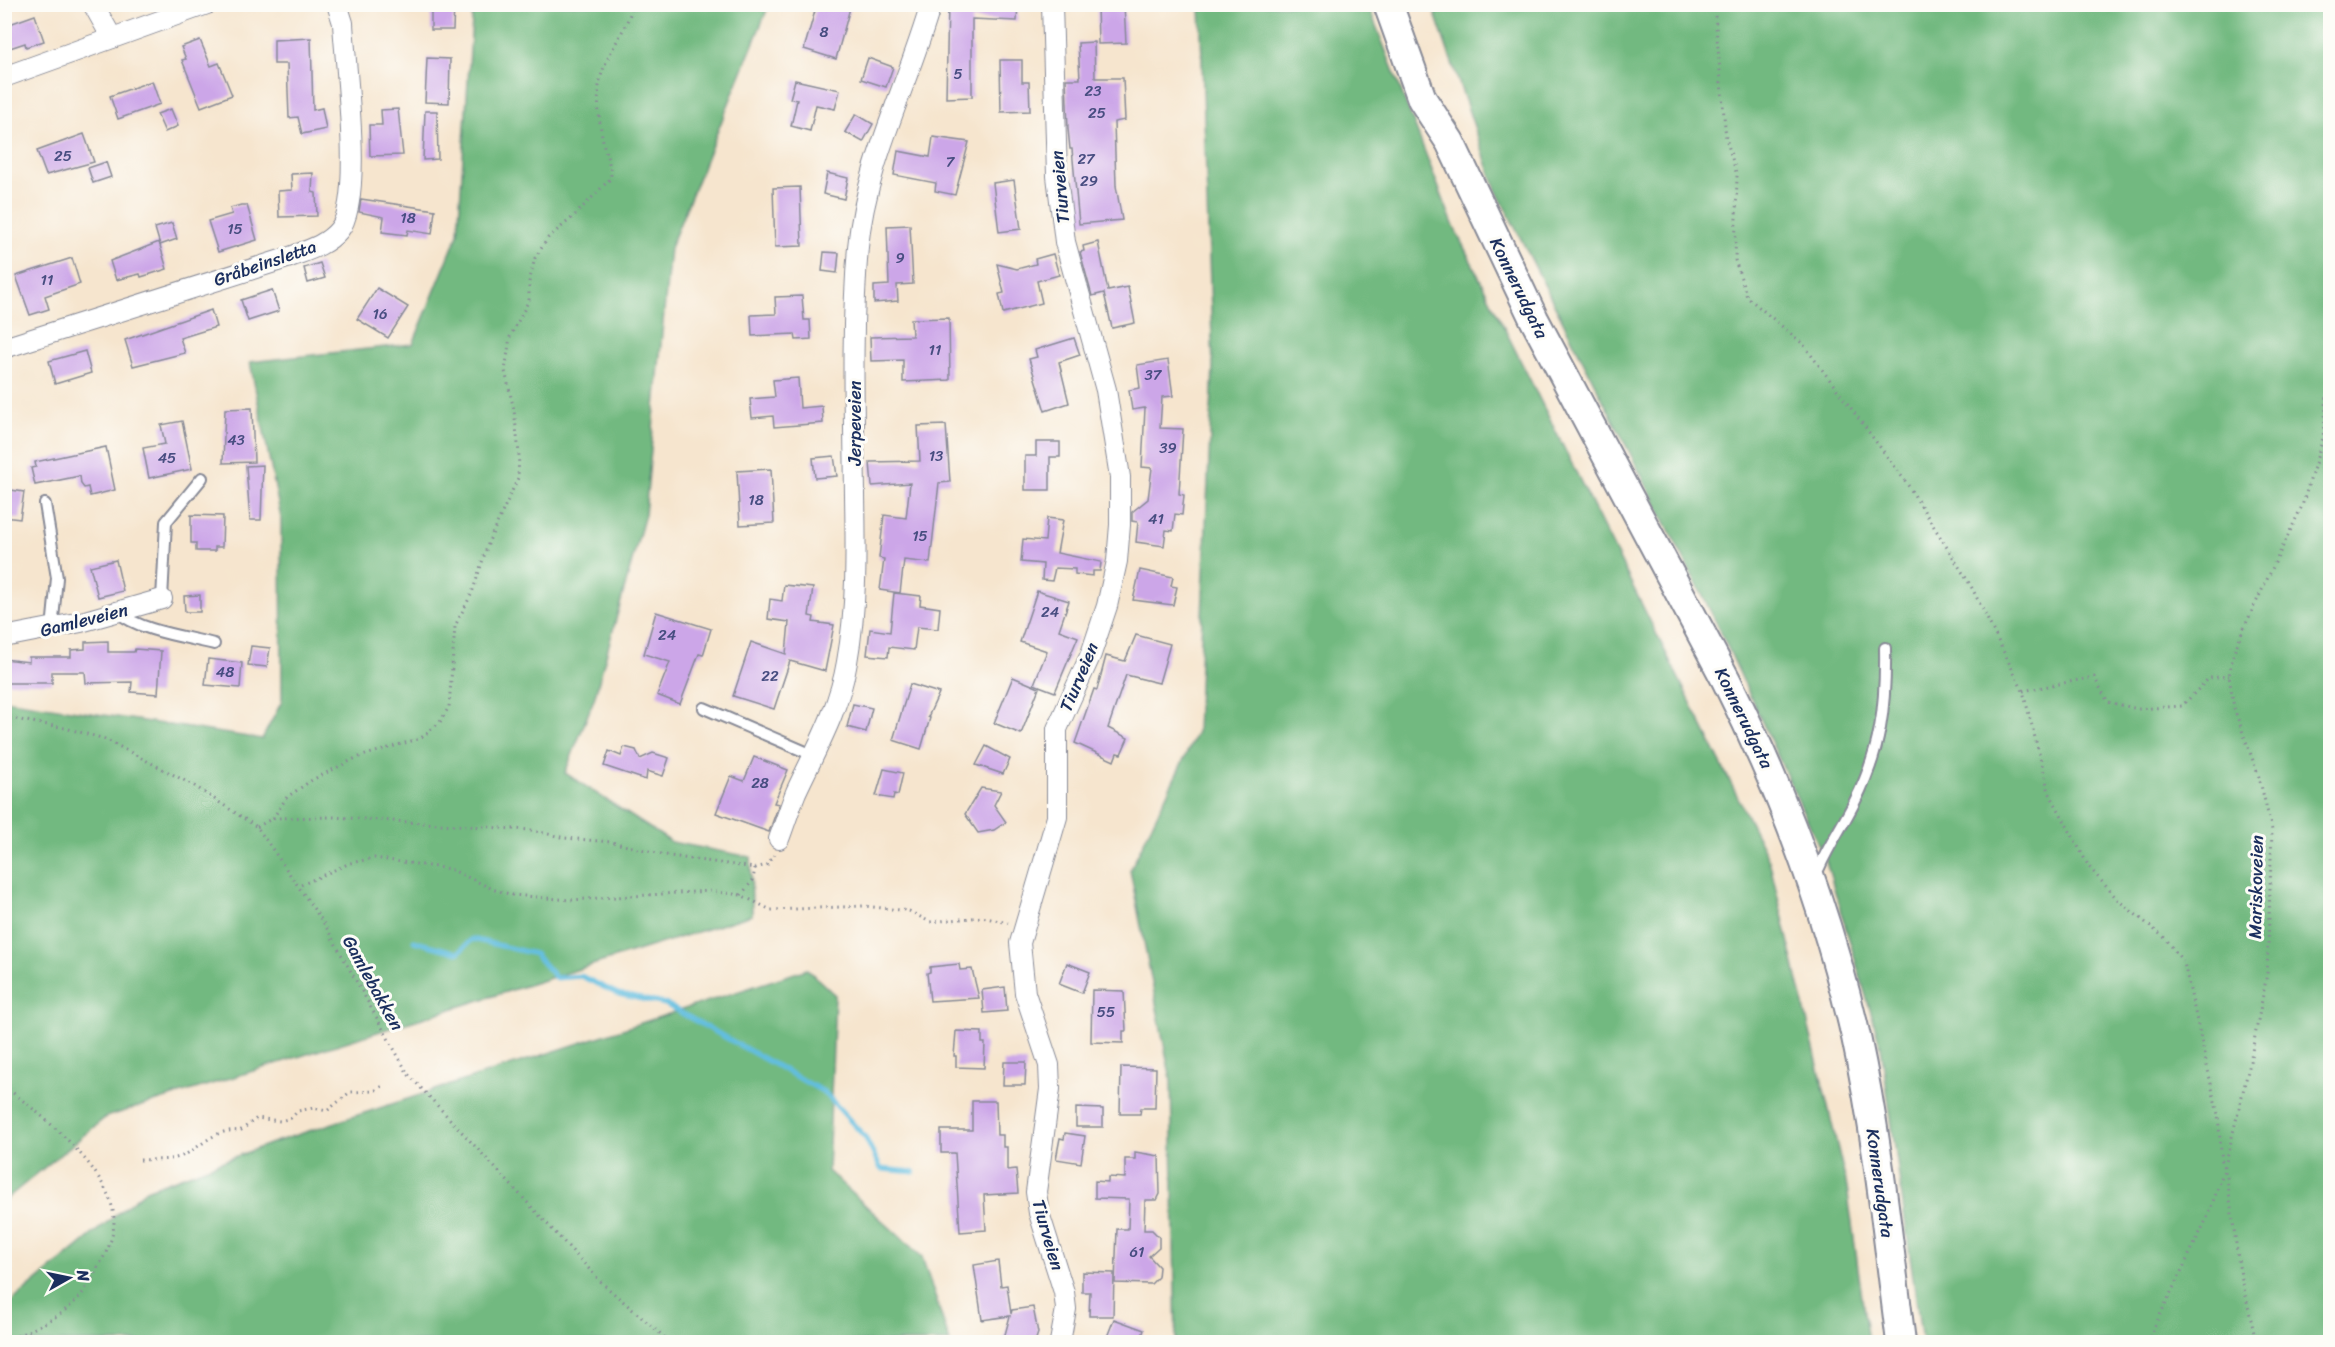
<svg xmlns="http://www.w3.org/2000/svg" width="2335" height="1347" font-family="Sriracha,sans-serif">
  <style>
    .forest { fill: #72b980; stroke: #46746f; stroke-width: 1.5 }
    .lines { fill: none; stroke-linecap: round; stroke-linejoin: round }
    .stream { stroke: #62bee0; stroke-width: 5 }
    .building { fill: #cca6e8 }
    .lane-casing { stroke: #888a96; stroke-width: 14 }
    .street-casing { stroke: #888a96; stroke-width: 22 }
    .secondary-casing { stroke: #888a96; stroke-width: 32 }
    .path { stroke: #888a96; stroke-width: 3; stroke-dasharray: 1.5 4.5; stroke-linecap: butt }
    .lane { stroke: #fff; stroke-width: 10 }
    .street { stroke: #fff; stroke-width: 20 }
    .secondary { stroke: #fff; stroke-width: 28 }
    .labels { text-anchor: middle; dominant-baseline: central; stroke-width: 6; stroke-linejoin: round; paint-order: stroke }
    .number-label { font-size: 15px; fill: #474d80 }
    .street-label { font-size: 18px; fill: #1b2f5e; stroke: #fdfcf7 }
  </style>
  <rect width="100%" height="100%" fill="#fdfcf7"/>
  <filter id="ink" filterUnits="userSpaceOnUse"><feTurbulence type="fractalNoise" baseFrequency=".0167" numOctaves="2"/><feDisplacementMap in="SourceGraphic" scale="12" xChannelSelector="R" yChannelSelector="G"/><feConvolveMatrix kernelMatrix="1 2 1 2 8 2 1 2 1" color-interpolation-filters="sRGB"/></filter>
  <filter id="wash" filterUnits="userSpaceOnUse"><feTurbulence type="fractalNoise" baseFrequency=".008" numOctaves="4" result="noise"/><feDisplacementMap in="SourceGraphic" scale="24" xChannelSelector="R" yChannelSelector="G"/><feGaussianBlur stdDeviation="1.35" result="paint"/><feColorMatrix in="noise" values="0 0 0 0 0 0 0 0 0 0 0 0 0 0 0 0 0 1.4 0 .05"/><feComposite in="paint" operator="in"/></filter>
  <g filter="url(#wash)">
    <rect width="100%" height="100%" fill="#f6e5ce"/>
    <g class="forest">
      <polygon points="473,5 769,5 670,248 645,514 594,699 565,773 671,842 751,857 752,915 106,1117 5,1200 5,700 262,739 282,701 281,518 250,362 413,344 458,234"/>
      <polygon points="1200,5 1368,5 1454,227 1769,860 1847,1187 1868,1342 1176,1342 1171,1080 1130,870 1197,732 1213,367"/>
      <polygon points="1432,5 2330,5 2330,1342 1922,1342 1881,1047 1826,861 1717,624 1496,190"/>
      <polygon points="807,969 835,995 828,1171 922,1257 950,1342 5,1342 5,1307 146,1190 272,1143"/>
    </g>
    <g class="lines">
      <polyline class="stream" points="414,941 458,953 472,939 535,954 556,978 581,976 618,994 665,1004 824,1092 865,1137 881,1169 914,1172"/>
    </g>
    <g id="blocks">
      <g class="building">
        <polygon points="431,4 454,4 453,30 431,30"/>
        <polygon points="817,4 838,4 850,8 836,59 804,49"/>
        <polygon points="948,4 1018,4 1017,21 972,19 972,97 946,98"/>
        <polygon points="1097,4 1124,4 1126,43 1098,44"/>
        <polygon points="35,15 44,41 26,47 25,43 4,50 4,26"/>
        <polygon points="311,38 313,110 322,108 326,129 302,134 298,117 289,118 287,64 274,64 274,40"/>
        <polygon points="200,40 211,66 219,63 232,95 201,107 182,60 186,59 181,47"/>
        <polygon points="1094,42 1095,78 1123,78 1125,120 1114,122 1116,186 1122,220 1079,224 1072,149 1070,149 1068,129 1066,79 1080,79 1078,43"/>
        <polygon points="427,58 450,59 449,103 425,102"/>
        <polygon points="868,58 893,67 886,87 861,79"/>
        <polygon points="1000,60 1022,60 1022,82 1029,82 1030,111 1001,112"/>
        <polygon points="795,80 840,90 835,109 816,105 810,131 791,126 797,100 790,99"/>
        <polygon points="152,81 160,104 118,119 110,96"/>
        <polygon points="171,109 178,126 165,132 157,114"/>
        <polygon points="398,109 403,155 370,156 369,125 382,125 381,110"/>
        <polygon points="425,111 437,111 438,159 423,160"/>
        <polygon points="856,114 873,124 863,142 845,132"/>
        <polygon points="84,134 94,162 46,175 37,151"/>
        <polygon points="933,137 969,142 955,195 935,191 936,183 894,175 898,151 930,157"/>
        <polygon points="106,162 111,177 93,183 88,168"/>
        <polygon points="313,173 312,192 316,193 317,216 279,217 278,191 292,190 291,174"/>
        <polygon points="827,173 848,178 844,199 823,194"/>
        <polygon points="1014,180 1021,229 999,232 993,183"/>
        <polygon points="800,187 802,246 775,247 773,188"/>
        <polygon points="361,199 435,210 432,234 408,230 407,235 382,232 384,217 359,212"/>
        <polygon points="241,205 247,205 257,240 218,252 208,221 232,214 230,208"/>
        <polygon points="172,223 177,239 160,245 155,228"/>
        <polygon points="910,225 913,284 897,285 898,301 874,303 874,286 889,285 887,226"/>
        <polygon points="159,242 167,269 141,277 140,274 116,280 110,261"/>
        <polygon points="1098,242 1108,291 1128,287 1135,323 1112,328 1104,293 1092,296 1080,252 1084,251 1083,246"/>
        <polygon points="824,252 839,253 837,273 822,271"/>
        <polygon points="1053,254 1059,275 1037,281 1042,303 1003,313 999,294 1004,293 997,264 1017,269 1036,264 1035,259"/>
        <polygon points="72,258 80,284 45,296 49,309 30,315 16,276"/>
        <polygon points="320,263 325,278 308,283 304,268"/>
        <polygon points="377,288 408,307 388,338 357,319"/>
        <polygon points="272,290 279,311 248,321 241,300"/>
        <polygon points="802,296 804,320 810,320 811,339 796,340 795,334 752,336 751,315 776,314 775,297"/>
        <polygon points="211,310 216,327 180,338 185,353 133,366 125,340"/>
        <polygon points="949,318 950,380 903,382 903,360 871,361 870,337 912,336 911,319"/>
        <polygon points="1074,338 1080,355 1059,362 1069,403 1045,411 1029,359 1037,357 1035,350"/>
        <polygon points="85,351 91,373 55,384 49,361"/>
        <polygon points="1168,360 1173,396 1162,397 1160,428 1183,429 1179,494 1184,495 1182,515 1175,514 1173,531 1166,530 1164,546 1136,542 1138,522 1132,521 1132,512 1148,499 1152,468 1142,467 1145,408 1132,410 1129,390 1140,388 1137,365"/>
        <polygon points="798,378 800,408 822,406 823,423 774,427 773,416 752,418 750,399 775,397 773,380"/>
        <polygon points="252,408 254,462 223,463 225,409"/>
        <polygon points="182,421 192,469 149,478 143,448 165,444 161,425"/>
        <polygon points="946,425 950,482 939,483 930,563 904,560 900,593 880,590 884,559 879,558 884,515 906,518 910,483 872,486 870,462 920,461 918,426"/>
        <polygon points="1036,442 1060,442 1060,457 1050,457 1050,490 1025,490 1025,456 1036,456"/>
        <polygon points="106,447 115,490 90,496 88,487 84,488 81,484 80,476 35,485 31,468 36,467 35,462"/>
        <polygon points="834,456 837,476 815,478 813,458"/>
        <polygon points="263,465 261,520 250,520 246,466"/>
        <polygon points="771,469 774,523 740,525 737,471"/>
        <polygon points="4,489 24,492 20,519 4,517"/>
        <polygon points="191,515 223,516 222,547 215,547 215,551 196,551 196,543 191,543"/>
        <polygon points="1047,518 1063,520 1057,553 1101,562 1100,571 1093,571 1093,576 1075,574 1075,569 1055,568 1052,581 1042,580 1043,564 1021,562 1023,539 1045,541"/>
        <polygon points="116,560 123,591 98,597 90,566"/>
        <polygon points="1140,570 1173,577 1171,586 1177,587 1173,605 1133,600"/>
        <polygon points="784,585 813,588 809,616 814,617 813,622 834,625 825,671 790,661 774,709 733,696 751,642 786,654 789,622 768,619 770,599 782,601"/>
        <polygon points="1037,591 1069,601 1059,630 1078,637 1055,692 1034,684 1047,651 1020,642"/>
        <polygon points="894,593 921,596 920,605 940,608 938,629 917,627 914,650 889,647 888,657 867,655 870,629 890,632"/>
        <polygon points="200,595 200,612 185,612 184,596"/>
        <polygon points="656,612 711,629 703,655 699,654 680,704 657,695 670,662 644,654"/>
        <polygon points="1136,635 1170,644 1159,683 1126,675 1108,728 1128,738 1121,754 1117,753 1114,761 1075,743 1094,689 1097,690 1106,656 1125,661"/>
        <polygon points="108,641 108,652 134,652 135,649 161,651 158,694 131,692 132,682 86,683 85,672 52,672 52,683 4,683 4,659 29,662 29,657 71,657 71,650 85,649 85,642"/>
        <polygon points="251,646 270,648 267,667 248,665"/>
        <polygon points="208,659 242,663 240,688 205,685"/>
        <polygon points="1013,677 1039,688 1021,734 994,723"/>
        <polygon points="910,684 939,693 928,717 930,718 921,749 893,740"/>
        <polygon points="853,704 872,708 866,732 847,727"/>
        <polygon points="986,746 1010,759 1003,774 976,765"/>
        <polygon points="624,747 636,750 640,759 653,753 669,758 663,776 647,771 646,780 604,766 609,751 621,756"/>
        <polygon points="754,757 788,770 774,803 779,804 769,832 716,813 731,776 744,781"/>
        <polygon points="884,769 903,773 898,795 894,794 893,799 876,796"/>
        <polygon points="981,788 1001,791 994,805 1006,822 994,830 978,833 965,814"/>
        <polygon points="1067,963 1090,972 1082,993 1059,984"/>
        <polygon points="959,964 960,970 972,969 979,998 930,1001 927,973 930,972 930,967"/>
        <polygon points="1005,987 1007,1011 984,1013 982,990"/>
        <polygon points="1092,990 1124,991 1126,1031 1123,1031 1123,1043 1091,1042"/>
        <polygon points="956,1031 982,1032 982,1043 985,1043 984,1068 956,1067 956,1056 954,1056"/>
        <polygon points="1004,1062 1026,1062 1025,1085 1003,1085"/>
        <polygon points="1121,1067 1156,1068 1155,1108 1141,1108 1140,1114 1120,1114"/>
        <polygon points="972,1101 996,1101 997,1135 1003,1135 1003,1147 1007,1147 1007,1170 1016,1169 1018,1193 984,1195 986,1230 960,1232 955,1153 941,1153 941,1130 972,1130"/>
        <polygon points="1076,1108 1103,1109 1103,1127 1076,1127"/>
        <polygon points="1065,1133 1085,1136 1081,1163 1056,1159 1060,1138 1064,1139"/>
        <polygon points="1135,1152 1159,1156 1160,1194 1157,1200 1145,1200 1144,1230 1152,1230 1159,1237 1159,1247 1149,1256 1159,1267 1158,1277 1151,1284 1115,1283 1117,1229 1128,1229 1129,1199 1095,1198 1095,1181 1108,1182 1108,1177 1125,1178 1125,1159 1135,1159"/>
        <polygon points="998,1261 1001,1286 1007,1285 1011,1314 1012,1310 1033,1307 1038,1333 1035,1342 1003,1342 1010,1316 982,1320 974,1265"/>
        <polygon points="1082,1272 1114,1273 1113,1316 1089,1316 1090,1292 1082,1292"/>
        <polygon points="1114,1319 1144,1330 1140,1342 1105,1342"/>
      </g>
    </g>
  </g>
  <g filter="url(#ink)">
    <use href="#blocks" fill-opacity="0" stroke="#888a96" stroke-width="1.5"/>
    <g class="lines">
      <g class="lane-casing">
        <g id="lane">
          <polyline points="45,504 57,578 52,629"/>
          <polyline points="162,599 166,522 202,478"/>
          <path d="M118,612C139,631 187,637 214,644"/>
          <polyline points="704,708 815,756"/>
          <path d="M1811,872L1819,868C1829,845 1843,825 1854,803C1881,751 1886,706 1885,648"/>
        </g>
      </g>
      <g class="street-casing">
        <g id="street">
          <polyline points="93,4 112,38"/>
          <polyline points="1052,4 1057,176 1065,242 1106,390 1120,477 1120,525 1117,561 1107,606 1091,654 1057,729 1057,817 1020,943 1025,993 1049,1065 1050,1089 1036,1192 1039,1213 1064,1292 1066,1309 1060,1342"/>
          <polyline points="4,77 207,4"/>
          <path d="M4,348L287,258C305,251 326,246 339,230C364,200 345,65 343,23L337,4"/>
          <polyline points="4,637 81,622 162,599"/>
          <path d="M779,839C785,823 790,807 796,792C816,749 839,710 847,662C857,607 856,551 855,495C854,413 851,329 858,247C866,162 908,85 931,4"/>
        </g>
      </g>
      <g class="secondary-casing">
        <path id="secondary" d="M1388,4L1422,99L1450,142L1534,319L1726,680C1783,793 1828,914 1856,1037C1878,1138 1888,1241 1901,1342"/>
      </g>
      <g class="path">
        <polyline points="1714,4 1726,138 1737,175 1735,260 1747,297 1803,344 1906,482 1971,586 2023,691 2049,792 2089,867 2119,901 2166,939 2184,963 2218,1115 2222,1163 2227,1177 2239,1266 2256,1342"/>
        <polyline points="2023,691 2094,677 2108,702 2138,709 2182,706 2209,678 2229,676"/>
        <polyline points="4,717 65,728 105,739 193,785 257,827 325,925 408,1074 603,1284 670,1342"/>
        <polyline points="273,818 333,817 531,830 565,838 611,842 670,856 755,868 767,865 774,855"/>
        <path d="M257,827L273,818L287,797L312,780L356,758L421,738L440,722L449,707L455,626L472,593L489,541L518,478L519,453L514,410L505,371L510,337L529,300V282L535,258L548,238L573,217L611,178C611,165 607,158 604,146C600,127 597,106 599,86C603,56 626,34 633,4"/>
        <polyline points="301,885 350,863 374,858 450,869 495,890 513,895 570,900 709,891 741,895 771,910 864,906 909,911 930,922 982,917 1008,923"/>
        <polyline points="741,895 753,880 755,868"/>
        <path d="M4,1086C41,1114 113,1171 114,1220C114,1238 107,1252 98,1267C90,1283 81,1299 65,1310C47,1324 25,1332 4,1342"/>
        <path d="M140,1160C157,1159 173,1162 188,1153C205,1143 217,1128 240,1131L257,1118L280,1121L291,1118L298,1111L313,1108L327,1111L350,1092L374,1091L385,1085"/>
        <polyline points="2147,1342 2208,1216 2224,1170 2249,1067 2267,974 2272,830 2259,777 2234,708 2229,676 2233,655 2242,632 2302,506 2323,438 2330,363"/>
      </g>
      <use href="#lane" class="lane"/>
      <use href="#street" class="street"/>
      <use href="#secondary" class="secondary"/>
    </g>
  </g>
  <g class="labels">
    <g class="number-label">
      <text x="824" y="32">8</text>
      <text x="958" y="74">5</text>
      <text x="1093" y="91">23</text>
      <text x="1097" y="113">25</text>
      <text x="63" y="156">25</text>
      <text x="1086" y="159">27</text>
      <text x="950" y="162">7</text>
      <text x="1089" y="181">29</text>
      <text x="408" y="218">18</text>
      <text x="235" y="229">15</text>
      <text x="900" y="258">9</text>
      <text x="47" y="280">11</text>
      <text x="380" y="314">16</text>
      <text x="935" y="350">11</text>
      <text x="1153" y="375">37</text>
      <text x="236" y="440">43</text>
      <text x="1168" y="448">39</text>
      <text x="936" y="456">13</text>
      <text x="167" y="458">45</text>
      <text x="756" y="500">18</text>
      <text x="1156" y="519">41</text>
      <text x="920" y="536">15</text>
      <text x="1050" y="612">24</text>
      <text x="667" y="635">24</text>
      <text x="225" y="672">48</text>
      <text x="770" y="676">22</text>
      <text x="760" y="783">28</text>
      <text x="1106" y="1012">55</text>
      <text x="1137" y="1252">61</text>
    </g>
    <g class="street-label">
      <text transform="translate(1060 187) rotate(-95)">Tiurveien</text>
      <text transform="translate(265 263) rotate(-19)">Gråbeinsletta</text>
      <text transform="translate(1519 288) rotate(64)">Konnerudgata</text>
      <text transform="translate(855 423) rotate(-90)">Jerpeveien</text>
      <text transform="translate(84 620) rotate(-14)">Gamleveien</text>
      <text transform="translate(1079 677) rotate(-67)">Tiurveien</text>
      <text transform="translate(1744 718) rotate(64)">Konnerudgata</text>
      <text transform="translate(2256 887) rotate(-89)">Mariskoveien</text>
      <text transform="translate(373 983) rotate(61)">Gamlebakken</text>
      <text transform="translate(1880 1183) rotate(82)">Konnerudgata</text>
      <text transform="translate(1048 1235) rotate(74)">Tiurveien</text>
    </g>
  </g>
  <rect width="2335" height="1347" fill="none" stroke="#fdfcf7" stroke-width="24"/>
  <g transform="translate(69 1278) rotate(81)" stroke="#fdfcf7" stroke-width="4.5" paint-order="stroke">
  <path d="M0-4.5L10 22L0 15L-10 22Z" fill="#1b2f5e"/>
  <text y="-9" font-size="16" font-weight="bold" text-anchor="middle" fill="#1b2f5e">N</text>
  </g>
</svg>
